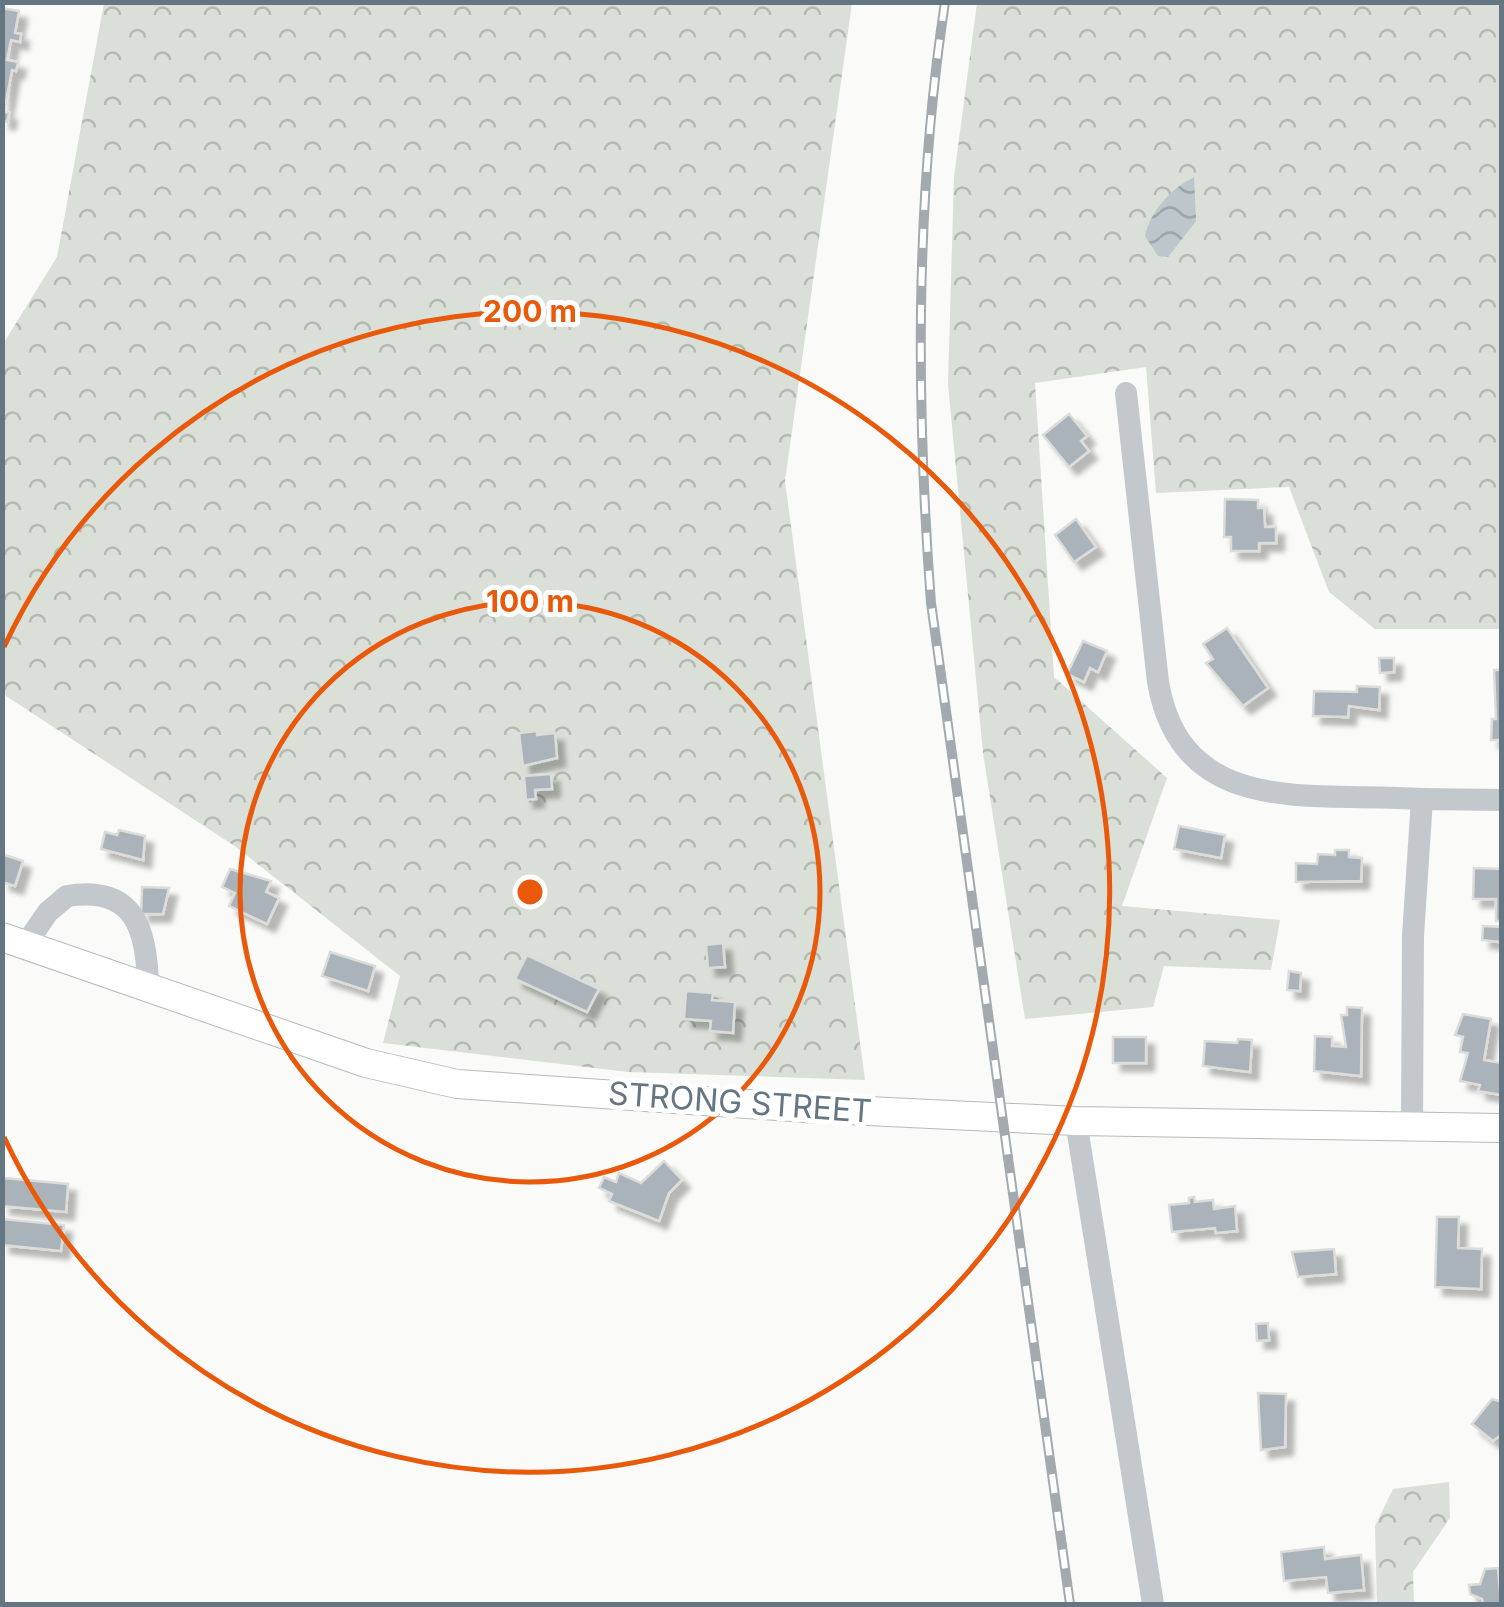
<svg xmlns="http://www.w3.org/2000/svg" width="1504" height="1607" font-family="Inter,sans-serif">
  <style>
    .forest { fill: url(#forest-crowns) }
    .water { fill: url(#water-waves) }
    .building { fill: #aab3b9; stroke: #dcdcda; stroke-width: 2.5; filter: url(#shadow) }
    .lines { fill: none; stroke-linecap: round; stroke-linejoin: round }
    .major-casing { stroke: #b5babe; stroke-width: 30 }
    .minor { stroke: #c3c8cc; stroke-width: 22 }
    .major { stroke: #fff; stroke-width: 28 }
    .rail-casing { stroke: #a2aab0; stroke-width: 10 }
    .rail { stroke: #fff; stroke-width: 6; stroke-dasharray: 19; stroke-linecap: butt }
    .ring { fill: none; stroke: #e8590c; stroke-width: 5 }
    .labels { text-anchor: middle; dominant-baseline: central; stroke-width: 10; stroke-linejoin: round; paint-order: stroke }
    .street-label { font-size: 32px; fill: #657683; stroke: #fff }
    .centre { fill: #e8590c; stroke: #fff; stroke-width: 5 }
    .ring-label { font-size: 30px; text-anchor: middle; font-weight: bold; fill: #e8590c; stroke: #fff; stroke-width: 10; stroke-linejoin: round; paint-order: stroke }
  </style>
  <defs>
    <pattern id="forest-crowns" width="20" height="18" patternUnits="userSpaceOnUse" patternTransform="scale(2.5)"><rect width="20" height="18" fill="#dadfd7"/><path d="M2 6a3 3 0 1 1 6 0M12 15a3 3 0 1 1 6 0" fill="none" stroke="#b4b9b4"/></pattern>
    <pattern id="water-waves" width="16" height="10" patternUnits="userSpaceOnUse" patternTransform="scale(2.5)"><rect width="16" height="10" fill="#bbc7cb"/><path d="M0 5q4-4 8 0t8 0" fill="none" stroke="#9ca6aa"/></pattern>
    <filter id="shadow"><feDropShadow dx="8" dy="8" stdDeviation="2.5" flood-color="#0004"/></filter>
  </defs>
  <rect width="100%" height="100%" fill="#fafaf8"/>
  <g class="forest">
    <polygon points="104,3 852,3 785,481 865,1080 628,1072 383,1043 400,976 236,847 3,694 3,344 57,257"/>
    <polygon points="977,3 1501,3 1501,629 1375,629 1329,592 1289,487 1156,493 1146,367 1035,383 1054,677 1167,778 1122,906 1280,920 1271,970 1164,966 1153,1007 1025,1019 983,753 948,384 954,177"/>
    <polygon points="1449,1482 1450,1518 1413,1572 1414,1604 1377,1604 1375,1526 1393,1489"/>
  </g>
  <path class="water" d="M1194,177L1196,221L1168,257L1158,256L1145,236C1150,211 1172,188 1194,177Z"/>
  <g class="building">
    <polygon points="2,8 19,11 15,33 21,34 20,42 11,40 7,60 18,62 16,71 12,70 4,112 9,113 7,122 2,121"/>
    <polygon points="1069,414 1087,436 1081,441 1089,451 1069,467 1043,435"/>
    <polygon points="1225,499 1258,500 1258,508 1264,508 1265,527 1276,527 1276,543 1259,543 1259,551 1231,551 1231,537 1224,537"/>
    <polygon points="1076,519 1096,547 1074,562 1055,535"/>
    <polygon points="1227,628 1268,688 1243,706 1206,663 1213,659 1203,644"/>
    <polygon points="1083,641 1107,651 1098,672 1090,668 1084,682 1067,674"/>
    <polygon points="1379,658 1394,658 1394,672 1380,673"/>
    <polygon points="1494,670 1502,670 1502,740 1491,740 1492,719 1496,719"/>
    <polygon points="1357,686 1380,687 1379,710 1349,706 1348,717 1313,716 1314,691 1357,692"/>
    <polygon points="537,731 537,735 555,733 557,758 523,766 519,733"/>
    <polygon points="551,774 552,789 535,790 536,799 526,800 524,776"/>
    <polygon points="1179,826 1225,835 1221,858 1174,849"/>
    <polygon points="119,830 145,836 143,860 101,849 105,832 117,835"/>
    <polygon points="1335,850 1349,850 1349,857 1362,858 1361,881 1296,882 1296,863 1317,864 1318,854 1335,855"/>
    <polygon points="2,854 23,861 15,886 2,882"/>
    <polygon points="1474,868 1502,869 1502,921 1496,921 1496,899 1473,899"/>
    <polygon points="230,869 271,881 266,892 279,898 267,924 229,906 235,893 222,887"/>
    <polygon points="142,887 169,888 163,914 141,914"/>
    <polygon points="1483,926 1501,927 1500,942 1482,940"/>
    <polygon points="723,943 725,967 708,968 706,945"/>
    <polygon points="330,952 375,966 368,991 322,976"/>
    <polygon points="527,955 599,989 587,1012 515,979"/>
    <polygon points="1289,971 1301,973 1300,991 1287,990"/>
    <polygon points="686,991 713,993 712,1000 735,1002 733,1033 710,1031 711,1021 684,1019"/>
    <polygon points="1347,1007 1362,1008 1361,1076 1314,1071 1315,1036 1332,1037 1332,1046 1346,1047 1341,1015 1347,1015"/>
    <polygon points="1463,1014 1491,1019 1484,1060 1502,1063 1502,1095 1478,1091 1480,1085 1460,1081 1468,1053 1460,1052 1463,1037 1455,1035"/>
    <rect x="1113" y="1037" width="33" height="26"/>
    <polygon points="1238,1039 1252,1040 1250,1072 1203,1066 1205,1041 1237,1043"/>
    <polygon points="664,1161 682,1180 669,1193 659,1221 609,1201 612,1194 599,1188 604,1177 616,1182 619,1173 641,1183"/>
    <polygon points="4,1178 68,1184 66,1212 2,1206"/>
    <polygon points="1194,1197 1195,1202 1213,1200 1214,1209 1235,1206 1237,1231 1216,1233 1215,1228 1172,1232 1169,1205 1189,1203 1189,1198"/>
    <polygon points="1437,1217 1459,1217 1458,1248 1482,1249 1481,1289 1435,1287"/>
    <polygon points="2,1219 64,1225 61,1251 2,1245"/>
    <polygon points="1334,1249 1336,1274 1298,1277 1292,1252"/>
    <polygon points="1268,1323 1269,1340 1257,1341 1256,1324"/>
    <polygon points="1258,1393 1286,1394 1285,1447 1261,1450"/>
    <polygon points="1492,1399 1502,1402 1502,1434 1493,1441 1472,1424"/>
    <polygon points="1324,1547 1325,1559 1361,1555 1364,1590 1328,1593 1326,1577 1284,1581 1281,1552"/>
    <polygon points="1498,1568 1501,1604 1483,1604 1482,1599 1470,1594 1469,1585 1480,1584 1485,1569"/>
  </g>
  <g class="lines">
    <g class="major-casing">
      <polyline id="major" points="2,937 366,1063 457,1084 806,1108 1076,1121 1502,1128"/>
    </g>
    <g class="minor">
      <path d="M1126,393L1158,682C1182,821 1316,791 1422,799"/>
      <path d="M26,944L48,912L67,896C135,885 147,930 148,986"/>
      <polyline points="1076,1121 1153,1604"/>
      <polyline points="1412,1125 1413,936 1422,799 1502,800"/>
    </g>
    <use href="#major" class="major"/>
    <g class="rail-casing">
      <path id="rail" d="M945,2C915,201 916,403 931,603L1070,1604"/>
    </g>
    <use href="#rail" class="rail"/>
  </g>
  <g class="ring">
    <circle cx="530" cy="892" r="290"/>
    <path d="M4 647A580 580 0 1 1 4 1137"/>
  </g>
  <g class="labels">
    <g class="street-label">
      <text transform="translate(740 1102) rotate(4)">STRONG STREET</text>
    </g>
  </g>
  <circle cx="530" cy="892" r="15" class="centre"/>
  <g class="ring-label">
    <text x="530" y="322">200 m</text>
    <text x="530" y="612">100 m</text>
  </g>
  <rect width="1504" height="1607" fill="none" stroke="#657683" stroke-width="10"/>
</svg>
